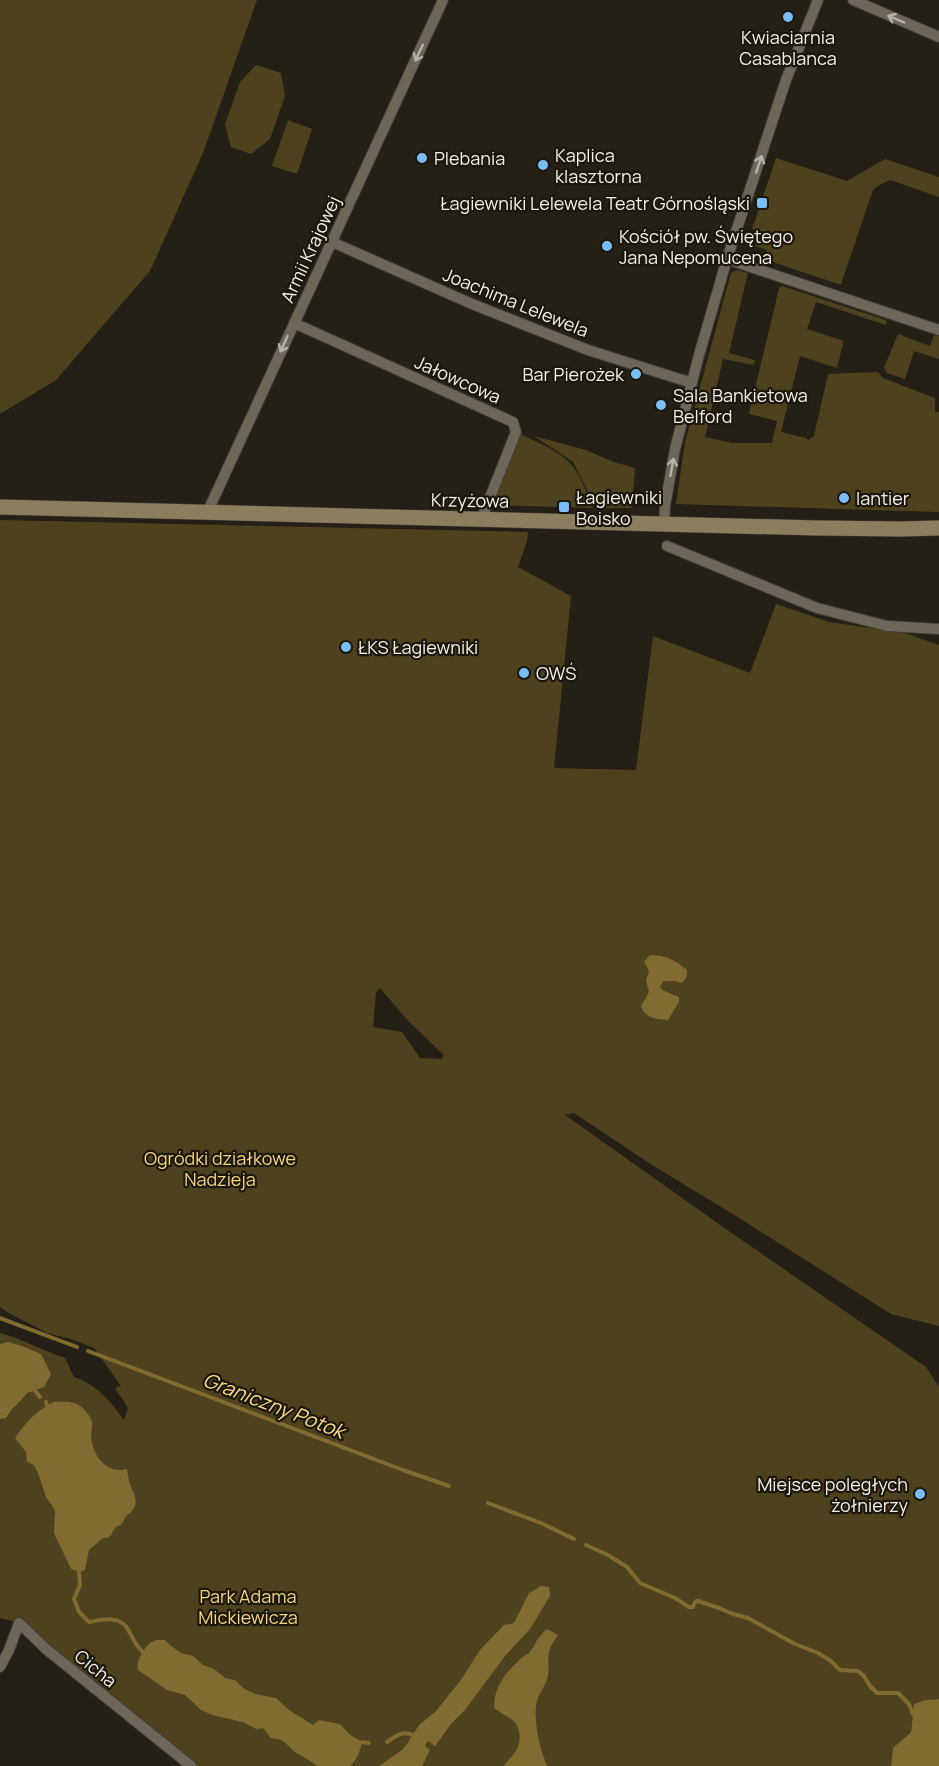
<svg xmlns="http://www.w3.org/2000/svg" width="939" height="1766" font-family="Manrope,sans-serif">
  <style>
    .green { fill: #4e411e; fill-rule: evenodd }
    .water { fill: #806b31 }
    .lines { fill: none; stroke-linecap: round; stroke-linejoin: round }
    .stream { stroke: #806b31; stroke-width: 4 }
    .street-casing { stroke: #403d35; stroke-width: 12 }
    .secondary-casing { stroke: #403d35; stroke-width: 16 }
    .street { stroke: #6d675a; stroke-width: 10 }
    .secondary { stroke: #8b7e5e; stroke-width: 15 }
    .oneway { stroke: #b7b2a8 }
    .poi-dot { fill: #7abef8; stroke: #1b170c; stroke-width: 2 }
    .labels { text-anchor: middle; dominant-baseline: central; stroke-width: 4.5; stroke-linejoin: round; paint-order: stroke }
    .poi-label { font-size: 18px; fill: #f3f0e8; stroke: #1b170c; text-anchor: start }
    .street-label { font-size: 18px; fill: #f3f0e8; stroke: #1b170c }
    .park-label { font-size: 18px; fill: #f7d680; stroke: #1b170c }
    .water-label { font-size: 20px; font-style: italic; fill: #ffde88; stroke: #1b170c }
  </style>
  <rect width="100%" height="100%" fill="#252015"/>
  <g class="green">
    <polygon points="0,0 257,0 203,153 150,271 56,380 0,414"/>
    <polygon points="256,65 281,73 285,96 270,139 251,154 231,147 225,124 240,82"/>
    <polygon points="288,120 312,129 297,174 272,166"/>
    <polygon points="776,158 847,181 885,159 939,177 939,197 890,180 879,185 873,190 841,284 838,284 764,259 767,250 755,246 761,232 752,229"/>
    <polygon points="737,270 748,273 729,353 755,360 754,365 723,359 705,437 732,443 772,443 777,421 749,414 779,288 782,286 886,320 887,322 886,325 816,302 807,329 844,341 843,344 837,368 800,356 781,432 806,438 808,440 814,436 828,374 878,372 883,378 935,398 935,412 939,412 939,512 676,504 685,442 731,273"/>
    <polygon points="898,334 930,346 934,335 939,336 939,359 914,351 905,379 887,373 884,368"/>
    <path d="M516,432C533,441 555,448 569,462C580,473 587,493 593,508L487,505Z"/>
    <polygon points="534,436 586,450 614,462 635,468 632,508 596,508 573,462"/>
    <path d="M0,520L528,532L527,541L518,567L571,596L554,768L636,770L653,636L750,673L776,604L829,622L905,633L939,645V1326L891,1314L736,1216L652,1165L574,1113L565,1115L733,1234L926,1367L939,1387V1699L925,1700L914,1704L911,1732L893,1748L891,1766H191L19,1623L0,1618V1333C23,1339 43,1351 65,1358L74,1377C96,1384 111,1402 124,1420L128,1408L115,1388L121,1386L94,1348L71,1339L47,1333L7,1312L0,1307ZM380,988L409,1022L444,1055L441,1059L420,1058L402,1032L373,1027L376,993Z"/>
  </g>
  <g class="water">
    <path d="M650,955C668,956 673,959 687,970V977L682,983L675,981H664L660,986L662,990L679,997V1002L668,1020C657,1019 645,1019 641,1006L649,992L646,980L649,971L644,962Z"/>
    <path d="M8,1342L22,1346L41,1354L51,1374L44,1387L27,1393C21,1402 11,1408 6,1418L0,1419V1344Z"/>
    <path d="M54,1402C61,1402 71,1401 77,1404C83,1407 91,1416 92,1422C93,1426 91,1431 91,1436C92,1454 106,1475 127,1469C128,1473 128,1479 130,1484C132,1491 139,1499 134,1508C130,1515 126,1513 122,1524C120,1525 118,1526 116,1527C111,1533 112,1539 103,1538L89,1550L85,1570L79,1572L71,1569L54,1533L55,1510L46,1497L38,1473L34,1465L27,1462L26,1452L15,1438C25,1423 38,1409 54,1402Z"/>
    <polygon points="541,1586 549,1587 550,1596 530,1629 505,1656 465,1710 451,1724 435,1746 428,1741 425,1746 430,1750 422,1766 379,1766 402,1750 407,1744 419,1725 436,1711 460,1681 480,1650 504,1625 514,1623 529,1593"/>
    <path d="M546,1629L551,1631L558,1635C542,1656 552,1660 547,1680C544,1688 537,1696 536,1706C534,1724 540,1749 547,1766H504C507,1760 513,1756 516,1751C522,1741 521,1726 511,1719C506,1715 500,1713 494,1708C494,1687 504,1675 519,1660C522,1657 527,1655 530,1652C533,1648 535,1644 537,1640C540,1636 543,1633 546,1629Z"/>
    <path d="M156,1640H165L171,1646L181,1653L193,1656L203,1665L214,1669L225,1678L235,1680L243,1688L255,1694L276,1698L289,1710L313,1725L319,1720L340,1724L349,1734L362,1742C360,1751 357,1760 350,1766H318L295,1752L282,1740L271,1738L263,1728L256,1729L243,1722L212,1715L201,1710L185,1695L167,1690L138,1670C136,1659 146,1643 156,1640Z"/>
    <polygon points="939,1699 939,1766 891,1766 893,1748 911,1732 914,1704 925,1700"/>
  </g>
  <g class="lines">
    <g class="stream">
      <polyline points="0,1318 77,1347"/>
      <polyline points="88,1351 403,1470 449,1486"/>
      <polyline points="35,1391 40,1397"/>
      <polyline points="46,1402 47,1405"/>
      <polyline points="488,1503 541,1523 574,1539"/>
      <polyline points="586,1545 608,1555 627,1567 640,1583 675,1598 689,1607 693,1607 695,1602 698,1601 719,1608 733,1614 748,1618 795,1644 818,1653 831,1661 840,1670 858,1671 864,1676 870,1686 877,1693 898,1693 909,1704 913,1714"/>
      <path d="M79,1572L80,1585L74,1599L79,1612L89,1622C104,1619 121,1615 129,1631C134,1640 135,1645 143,1652"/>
      <polyline points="362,1742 369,1743"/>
      <path d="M387,1742C396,1736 402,1730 413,1735"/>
    </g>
    <g class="street-casing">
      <g id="street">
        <polyline points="853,0 939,37"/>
        <polyline points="332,242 472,304 588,350 692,383"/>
        <polyline points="727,259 939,330"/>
        <polyline points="294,323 513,422 516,432 481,520"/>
        <polyline points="207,513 443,0"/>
        <polyline points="664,525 665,506 675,449 699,355 727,259 786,80 818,0"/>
        <polyline points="667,546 817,608 887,626 939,629"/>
        <polyline points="0,1667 9,1650 19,1623 46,1649 191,1766"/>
      </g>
    </g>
    <g class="secondary-casing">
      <polyline id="secondary" points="0,507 817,528 901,529 939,528"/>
    </g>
    <use href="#street" class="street"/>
    <use href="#secondary" class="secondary"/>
  </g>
  <defs><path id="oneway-shaft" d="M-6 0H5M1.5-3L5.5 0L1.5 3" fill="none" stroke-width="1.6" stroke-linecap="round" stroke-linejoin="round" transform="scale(1.5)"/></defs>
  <g class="oneway">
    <use href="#oneway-shaft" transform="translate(896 19) rotate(-157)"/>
    <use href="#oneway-shaft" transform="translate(419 53) rotate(115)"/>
    <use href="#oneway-shaft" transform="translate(759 164) rotate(-72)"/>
    <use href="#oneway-shaft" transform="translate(284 344) rotate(114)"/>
    <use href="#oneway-shaft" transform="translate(672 467) rotate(-80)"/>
  </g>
  <g class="poi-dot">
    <circle cx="788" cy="17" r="6"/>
    <circle cx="422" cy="158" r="6"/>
    <circle cx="543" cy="165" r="6"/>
    <rect x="756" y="197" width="12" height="12" rx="3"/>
    <circle cx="607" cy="246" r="6"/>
    <circle cx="636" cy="374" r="6"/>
    <circle cx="661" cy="405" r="6"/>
    <circle cx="844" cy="498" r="6"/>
    <rect x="558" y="501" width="12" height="12" rx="3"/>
    <circle cx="346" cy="647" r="6"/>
    <circle cx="524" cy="673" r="6"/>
    <circle cx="920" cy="1494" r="6"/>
  </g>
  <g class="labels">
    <g class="poi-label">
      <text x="788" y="37" text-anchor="middle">Kwiaciarnia<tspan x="788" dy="21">Casablanca</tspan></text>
      <text x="555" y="155">Kaplica<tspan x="555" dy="21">klasztorna</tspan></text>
      <text x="434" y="158">Plebania</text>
      <text x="750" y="203" text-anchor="end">Łagiewniki Lelewela Teatr Górnośląski</text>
      <text x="619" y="236">Kościół pw. Świętego<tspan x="619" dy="21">Jana Nepomucena</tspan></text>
      <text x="624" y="374" text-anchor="end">Bar Pierożek</text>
      <text x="673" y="395">Sala Bankietowa<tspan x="673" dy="21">Belford</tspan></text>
      <text x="576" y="497">Łagiewniki<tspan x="576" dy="21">Boisko</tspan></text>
      <text x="856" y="498">lantier</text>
      <text x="358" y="647">ŁKS Łagiewniki</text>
      <text x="536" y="673">OWŚ</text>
      <text x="908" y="1484" text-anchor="end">Miejsce poległych<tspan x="908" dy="21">żołnierzy</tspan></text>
    </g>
    <g class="street-label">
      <text transform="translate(310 249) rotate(-65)">Armii Krajowej</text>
      <text transform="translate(516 302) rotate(22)">Joachima Lelewela</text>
      <text transform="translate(458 379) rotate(24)">Jałowcowa</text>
      <text transform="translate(470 500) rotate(1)">Krzyżowa</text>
      <text transform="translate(96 1668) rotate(39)">Cicha</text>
    </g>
    <g class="park-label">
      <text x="220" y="1158">Ogródki działkowe<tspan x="220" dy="21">Nadzieja</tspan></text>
      <text x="248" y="1596">Park Adama<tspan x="248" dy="21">Mickiewicza</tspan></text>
    </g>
    <g class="water-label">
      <text transform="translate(274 1405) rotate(21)">Graniczny Potok</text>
    </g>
  </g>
</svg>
